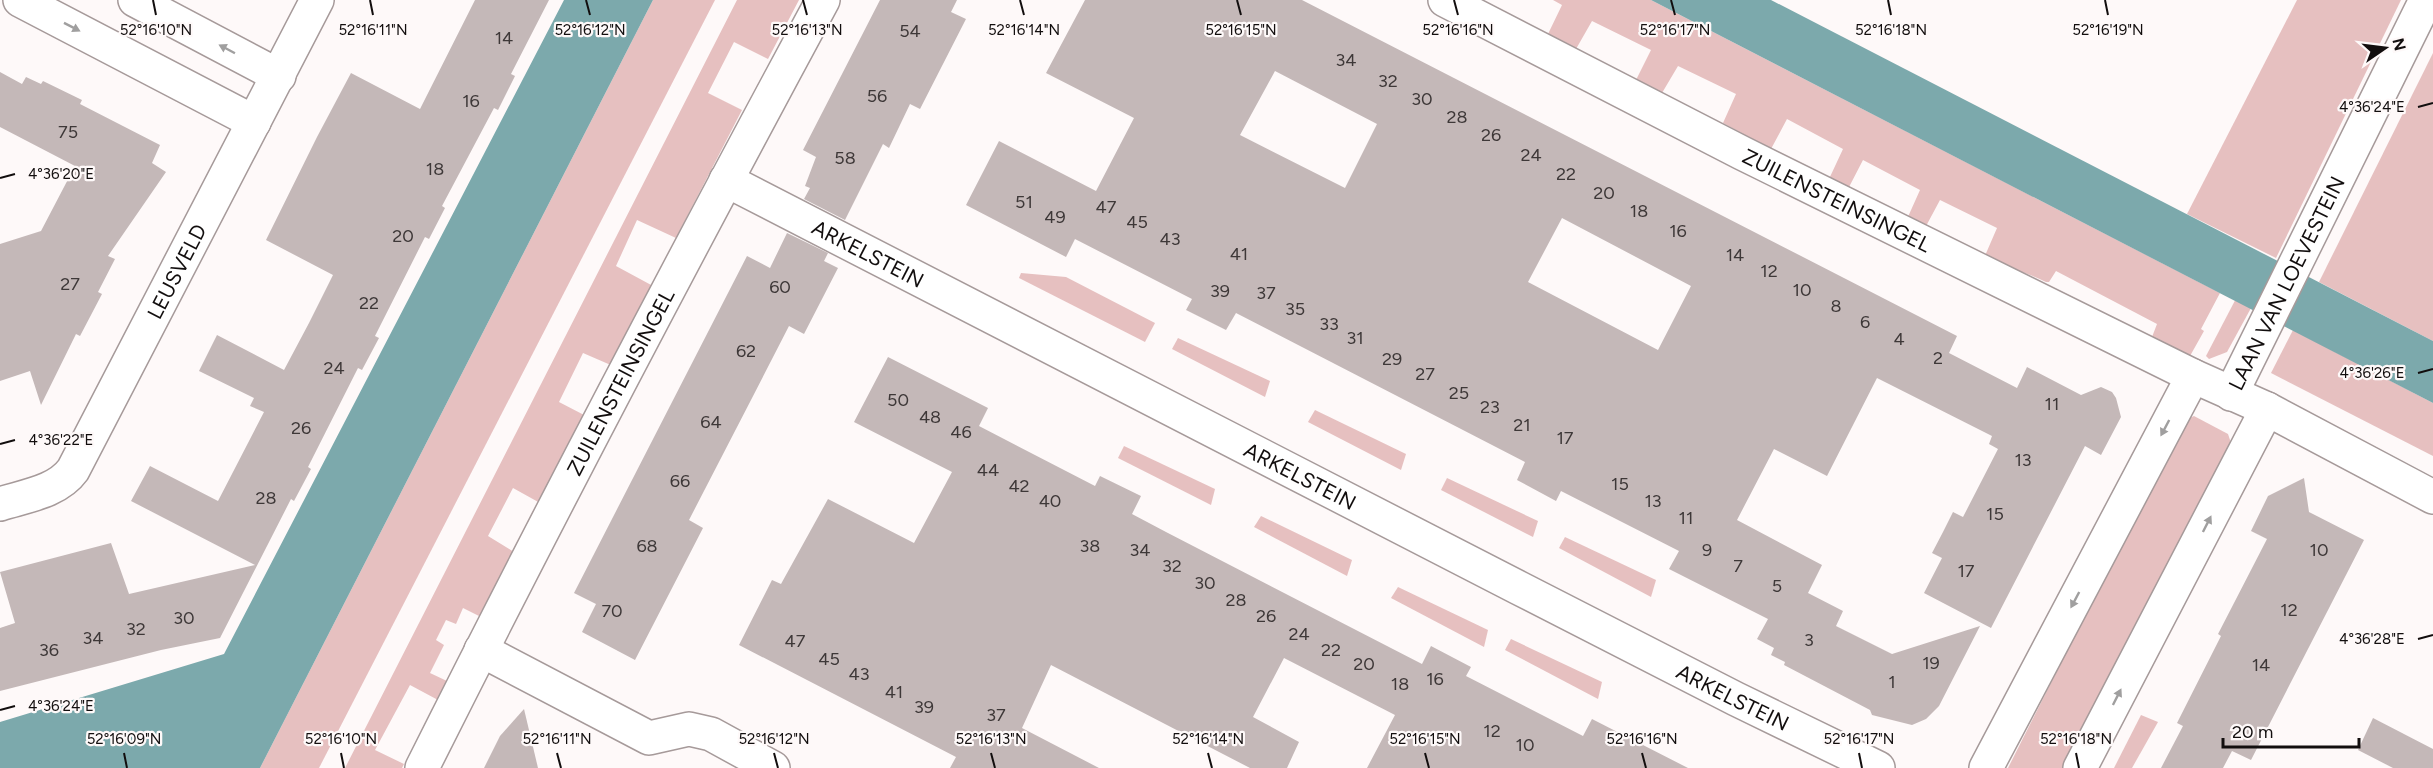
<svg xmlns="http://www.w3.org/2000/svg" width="2433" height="768" font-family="Figtree,sans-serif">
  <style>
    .green { fill: #e6c0c0 }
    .water { fill: #7ca9ac }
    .building { fill: #c4b8b8; fill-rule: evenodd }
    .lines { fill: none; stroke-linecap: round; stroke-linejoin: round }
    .minor-casing { stroke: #a69a9a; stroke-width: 36 }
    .minor { stroke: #fff; stroke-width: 33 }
    .oneway { fill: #a09f9f }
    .ticks { fill: none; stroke: #120e0e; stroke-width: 2 }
    .labels { text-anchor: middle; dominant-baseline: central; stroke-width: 4.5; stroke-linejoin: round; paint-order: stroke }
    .number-label { font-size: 18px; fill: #3e3838 }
    .street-label { font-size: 21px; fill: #120e0e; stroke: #fef9f9 }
    .ticks-label { font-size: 15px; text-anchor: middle; fill: #120e0e; stroke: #fef9f9; stroke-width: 4.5; stroke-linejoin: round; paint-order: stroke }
  </style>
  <rect width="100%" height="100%" fill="#fef9f9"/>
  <g class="green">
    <polygon points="653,0 715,0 319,768 260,768"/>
    <polygon points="737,0 799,0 768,59 734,42 708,93 742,110 676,238 637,220 616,266 653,286 613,366 583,353 559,402 586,416 540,503 513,488 488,536 514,552 481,617 463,608 456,624 446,620 436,640 444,645 430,673 447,681 438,700 410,685 375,750 404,764 402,768 345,768"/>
    <path d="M1553,0H1651L2220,293L2201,329L2204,331L2190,356L2152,337L2157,324L2056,271L2049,282H2046C2026,272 2005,267 1984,258L1997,228L1940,200L1925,228L1907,219L1920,190L1863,160L1848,189L1829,179L1843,149L1787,119L1771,149L1723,123L1736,94L1678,66L1662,93L1636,80L1651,50L1592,21L1576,49L1548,34L1562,5Z"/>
    <polygon points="2297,0 2401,0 2276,258 2187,214"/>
    <polygon points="2433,53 2433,341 2319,282"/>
    <polygon points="1021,273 1066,277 1155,323 1145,342 1019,278"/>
    <polygon points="2241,289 2257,297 2227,352 2209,359 2206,356"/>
    <polygon points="2293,330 2433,403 2433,456 2271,373"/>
    <polygon points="1178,338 1270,381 1265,397 1172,349"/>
    <polygon points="1315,410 1406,454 1401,470 1308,422"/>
    <polygon points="2194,416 2228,434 2231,443 2062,768 2008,768 2183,421"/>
    <polygon points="1124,446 1215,489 1211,505 1118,458"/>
    <polygon points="1447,478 1538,521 1533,537 1441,490"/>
    <polygon points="1261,516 1352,560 1347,576 1254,527"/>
    <polygon points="1565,537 1656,580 1651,597 1559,548"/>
    <polygon points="1398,587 1488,630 1484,647 1391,598"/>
    <polygon points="1511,639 1602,682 1598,699 1505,650"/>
    <polygon points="2141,715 2158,722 2132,768 2114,768"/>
  </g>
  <g class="water">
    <polygon points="564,0 653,0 260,768 0,768 0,722 224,654"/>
    <polygon points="1651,0 1771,0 2433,341 2433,403"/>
  </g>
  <g class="building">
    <polygon points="475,0 549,0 511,74 515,76 498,110 494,108 442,206 445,208 429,239 425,237 375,336 379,338 362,370 358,368 308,467 311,469 294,501 291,499 220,638 161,650 0,691 0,628 15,623 0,572 111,543 129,594 255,565 131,501 150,466 218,501 264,412 250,406 254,398 199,371 217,335 284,370 309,323 333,275 266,240 317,137 351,73 420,109"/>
    <polygon points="880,0 957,0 951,12 966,19 920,109 910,104 889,148 883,144 845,220 804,199 810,188 805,186 816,157 803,150"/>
    <path d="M1085,0H1302L1957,336L1949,353L2017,388L2027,367L2081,395L2101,387L2112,392L2116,398L2121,417L2101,455L2085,446L1991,628L1924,593L1942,558L1932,553L1943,532L1953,512L1963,517L1998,449L1989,444L1992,436L1877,378L1827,476L1774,449L1737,520L1822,565L1808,593L1843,611L1836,626L1892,654L1980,626L1939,706L1926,719L1912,725L1872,715L1870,710L1784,665L1785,662L1771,655L1774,648L1757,639L1768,619L1669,569L1679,551L1561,491L1556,501L1517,480L1525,462L1236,313L1226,330L1186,310L1192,299L1075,239L1066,257L966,205L999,141L1096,191L1134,118L1046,73ZM1275,71L1377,124L1345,188L1240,135ZM1562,218L1691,286L1658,350L1528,282Z"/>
    <polygon points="0,72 22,84 26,77 41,84 43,81 82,100 80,104 160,145 152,163 166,172 108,256 115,259 98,292 102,294 80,336 76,334 41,405 30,371 0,381 0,244 41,231 75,166 0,127"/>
    <polygon points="787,233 828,253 824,261 838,268 804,334 789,326 751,400 689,520 703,528 635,660 582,632 596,604 574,593 747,256 770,268"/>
    <polygon points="888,357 988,408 979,426 1095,486 1100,476 1141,496 1132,514 1166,532 1422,664 1431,646 1471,667 1466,676 1583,736 1592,719 1688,768 1367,768 1395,715 1284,658 1253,717 1299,742 1287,768 1250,768 1051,665 1022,728 1099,768 950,768 956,757 739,645 772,580 781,584 828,499 914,543 952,472 854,422"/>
    <polygon points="2304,478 2309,512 2364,540 2251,760 2232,751 2223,768 2161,768 2183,726 2177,723 2221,636 2218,634 2267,539 2251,531 2268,496"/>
    <polygon points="524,709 538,768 484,768 500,736"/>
    <polygon points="2373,718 2433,749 2433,768 2393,768 2358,750"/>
  </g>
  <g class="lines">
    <g class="minor-casing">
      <g id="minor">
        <polyline points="20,0 254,122"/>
        <polyline points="135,0 279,76"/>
        <path id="s1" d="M1445,0L1742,153L2193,376L2267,409L2433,497"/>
        <path id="s2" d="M726,180L1519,588L1736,699L1878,768"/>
        <path id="s3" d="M2231,394L2426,0"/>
        <path id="s4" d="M0,504C25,496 57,492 73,470L317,0"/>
        <polyline points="481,650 649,738 689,729 711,734 773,768"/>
        <path id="s5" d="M422,768C551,510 686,254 823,0"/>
        <polyline points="1986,768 2193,376"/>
        <polyline points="2080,768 2267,409"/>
      </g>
    </g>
    <use href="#minor" class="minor"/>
  </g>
  <defs><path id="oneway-solid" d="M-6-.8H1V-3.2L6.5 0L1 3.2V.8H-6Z" transform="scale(1.5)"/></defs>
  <g class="oneway">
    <use href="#oneway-solid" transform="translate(72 27) rotate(27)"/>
    <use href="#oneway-solid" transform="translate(227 49) rotate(-152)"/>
    <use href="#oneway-solid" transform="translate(2165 428) rotate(118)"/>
    <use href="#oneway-solid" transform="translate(2207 524) rotate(-63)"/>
    <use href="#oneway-solid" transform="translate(2075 600) rotate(118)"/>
    <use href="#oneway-solid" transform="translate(2117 697) rotate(-63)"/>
  </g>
  <path class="ticks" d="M153,0L156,15M370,0L373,15M586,0L590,15M803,0L807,15M1020,0L1024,15M1237,0L1241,15M1454,0L1458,15M1671,0L1675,15M1888,0L1891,15M2105,0L2108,15M2418,107L2433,103M0,178L15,174M2418,373L2433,369M0,444L15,440M2418,639L2433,635M0,710L15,706M124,753L127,768M341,753L344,768M557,753L561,768M774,753L778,768M991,753L995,768M1208,753L1212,768M1425,753L1429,768M1642,753L1646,768M1859,753L1862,768M2076,753L2079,768"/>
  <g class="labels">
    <g class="number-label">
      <text x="910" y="31">54</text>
      <text x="504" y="38">14</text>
      <text x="1346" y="60">34</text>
      <text x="1388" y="81">32</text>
      <text x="877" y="96">56</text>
      <text x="1422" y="99">30</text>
      <text x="471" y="101">16</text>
      <text x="1457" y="117">28</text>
      <text x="68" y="132">75</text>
      <text x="1491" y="135">26</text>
      <text x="1531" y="155">24</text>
      <text x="845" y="158">58</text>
      <text x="435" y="169">18</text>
      <text x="1566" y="174">22</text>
      <text x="1604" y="193">20</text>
      <text x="1024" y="202">51</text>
      <text x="1106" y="207">47</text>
      <text x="1639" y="211">18</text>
      <text x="1055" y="217">49</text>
      <text x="1137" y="222">45</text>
      <text x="1678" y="231">16</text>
      <text x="403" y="236">20</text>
      <text x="1170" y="239">43</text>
      <text x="1239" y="254">41</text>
      <text x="1735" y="255">14</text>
      <text x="1769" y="271">12</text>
      <text x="70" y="284">27</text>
      <text x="780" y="287">60</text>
      <text x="1802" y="290">10</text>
      <text x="1220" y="291">39</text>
      <text x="1266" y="293">37</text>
      <text x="369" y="303">22</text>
      <text x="1836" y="306">8</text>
      <text x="1295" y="309">35</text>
      <text x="1865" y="322">6</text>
      <text x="1329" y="324">33</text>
      <text x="1355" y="338">31</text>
      <text x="1899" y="339">4</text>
      <text x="746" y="351">62</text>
      <text x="1938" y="358">2</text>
      <text x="1392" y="359">29</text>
      <text x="334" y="368">24</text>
      <text x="1425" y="374">27</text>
      <text x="1459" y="393">25</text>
      <text x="898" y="400">50</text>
      <text x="2052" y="404">11</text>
      <text x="1490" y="407">23</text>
      <text x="930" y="417">48</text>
      <text x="711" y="422">64</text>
      <text x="1522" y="425">21</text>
      <text x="301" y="428">26</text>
      <text x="961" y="432">46</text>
      <text x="1565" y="438">17</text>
      <text x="2023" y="460">13</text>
      <text x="988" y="470">44</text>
      <text x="680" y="481">66</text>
      <text x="1620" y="484">15</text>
      <text x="1019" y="486">42</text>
      <text x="266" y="498">28</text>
      <text x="1050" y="501">40</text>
      <text x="1653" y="501">13</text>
      <text x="1995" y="514">15</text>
      <text x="1686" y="518">11</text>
      <text x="647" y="546">68</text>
      <text x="1090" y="546">38</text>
      <text x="1140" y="550">34</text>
      <text x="1707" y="550">9</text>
      <text x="2319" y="550">10</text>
      <text x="1172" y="566">32</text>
      <text x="1738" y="566">7</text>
      <text x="1966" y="571">17</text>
      <text x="1205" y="583">30</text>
      <text x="1777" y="586">5</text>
      <text x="1236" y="600">28</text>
      <text x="2289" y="610">12</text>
      <text x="612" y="611">70</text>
      <text x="1266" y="616">26</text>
      <text x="184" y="618">30</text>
      <text x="136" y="629">32</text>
      <text x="1299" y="634">24</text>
      <text x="93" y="638">34</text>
      <text x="1809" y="640">3</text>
      <text x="795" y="641">47</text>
      <text x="49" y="650">36</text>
      <text x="1331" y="650">22</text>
      <text x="829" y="659">45</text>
      <text x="1931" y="663">19</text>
      <text x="1364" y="664">20</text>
      <text x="2261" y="665">14</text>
      <text x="859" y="674">43</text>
      <text x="1435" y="679">16</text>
      <text x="1892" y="682">1</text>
      <text x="1400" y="684">18</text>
      <text x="894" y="692">41</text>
      <text x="924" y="707">39</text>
      <text x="996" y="715">37</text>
      <text x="1492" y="731">12</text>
      <text x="1525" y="745">10</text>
    </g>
    <g class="street-label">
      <text stroke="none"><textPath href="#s1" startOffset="440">ZUILENSTEINSINGEL</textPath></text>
      <text stroke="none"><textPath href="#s2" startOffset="160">ARKELSTEIN</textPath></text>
      <text stroke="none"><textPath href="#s4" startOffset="306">LEUSVELD</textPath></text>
      <text stroke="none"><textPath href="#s3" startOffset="124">LAAN VAN LOEVESTEIN</textPath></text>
      <text stroke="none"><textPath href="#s5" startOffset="434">ZUILENSTEINSINGEL</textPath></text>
      <text stroke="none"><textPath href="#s2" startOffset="646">ARKELSTEIN</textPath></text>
      <text stroke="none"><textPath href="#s2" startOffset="1132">ARKELSTEIN</textPath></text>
    </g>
  </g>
  <g class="ticks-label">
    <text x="156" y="35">52°16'10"N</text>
    <text x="373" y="35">52°16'11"N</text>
    <text x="590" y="35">52°16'12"N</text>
    <text x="807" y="35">52°16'13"N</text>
    <text x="1024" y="35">52°16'14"N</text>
    <text x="1241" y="35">52°16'15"N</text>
    <text x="1458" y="35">52°16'16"N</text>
    <text x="1675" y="35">52°16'17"N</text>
    <text x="1891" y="35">52°16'18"N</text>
    <text x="2108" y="35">52°16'19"N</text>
    <text x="2372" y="112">4°36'24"E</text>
    <text x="61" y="179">4°36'20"E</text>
    <text x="2372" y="378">4°36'26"E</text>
    <text x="61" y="445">4°36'22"E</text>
    <text x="2372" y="644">4°36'28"E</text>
    <text x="61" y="711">4°36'24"E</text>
    <text x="124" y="744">52°16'09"N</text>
    <text x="341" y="744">52°16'10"N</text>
    <text x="557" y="744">52°16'11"N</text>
    <text x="774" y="744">52°16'12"N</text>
    <text x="991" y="744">52°16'13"N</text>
    <text x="1208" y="744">52°16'14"N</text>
    <text x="1425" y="744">52°16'15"N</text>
    <text x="1642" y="744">52°16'16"N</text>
    <text x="1859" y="744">52°16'17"N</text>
    <text x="2076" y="744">52°16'18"N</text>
  </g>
  <g transform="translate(2385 48) rotate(76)" stroke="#fef9f9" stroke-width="4.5" paint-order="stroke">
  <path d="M0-4.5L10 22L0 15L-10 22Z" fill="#120e0e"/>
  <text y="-9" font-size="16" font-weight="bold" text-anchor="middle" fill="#120e0e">N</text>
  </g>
  <path d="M2223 738v9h136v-9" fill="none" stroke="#120e0e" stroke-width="3"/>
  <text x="2232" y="738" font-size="18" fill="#120e0e" stroke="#fef9f9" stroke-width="4.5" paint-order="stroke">20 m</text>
</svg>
